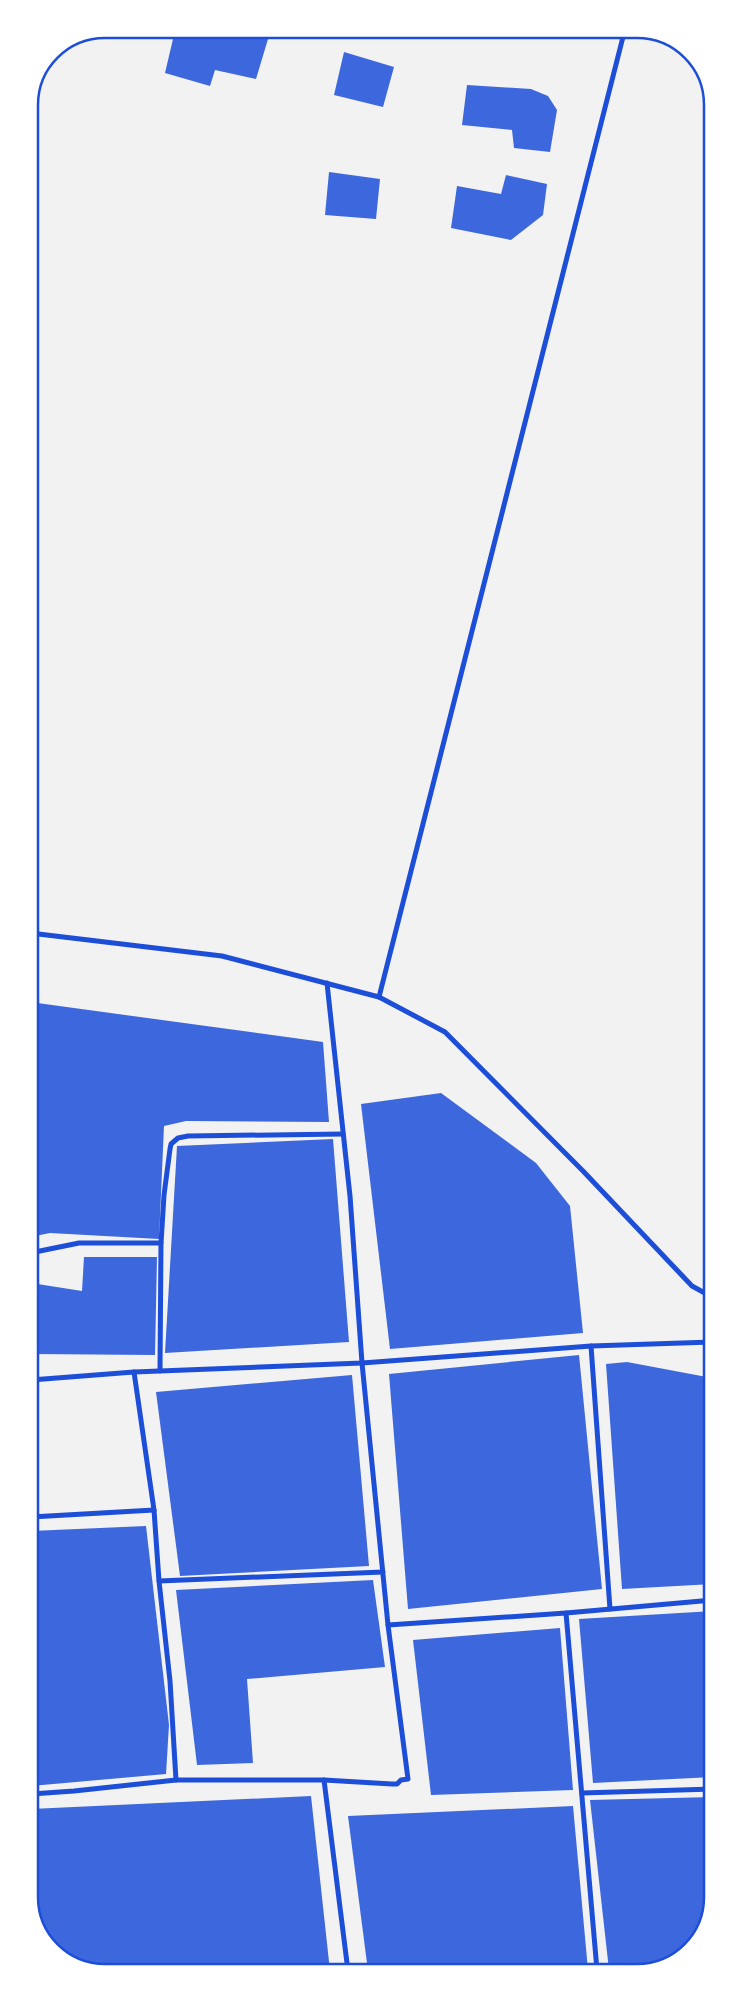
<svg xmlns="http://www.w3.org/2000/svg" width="742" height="2001" font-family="Lato,sans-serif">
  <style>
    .building { fill: #3d67dc }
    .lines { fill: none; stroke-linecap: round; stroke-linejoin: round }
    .minor { stroke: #1d4ed8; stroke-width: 5 }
    .rim { fill: none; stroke: #1d4ed8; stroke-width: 2.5 }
  </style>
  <rect width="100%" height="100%" fill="#f2f2f2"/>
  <g class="building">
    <polygon points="178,29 236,29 268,39 256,79 215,70 210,86 165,73 173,39"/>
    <polygon points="344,52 394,67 383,107 334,95"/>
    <polygon points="467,85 531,89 548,96 557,110 550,152 514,148 512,130 462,125"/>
    <polygon points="329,172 380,179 376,219 325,215"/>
    <polygon points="506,175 547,184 543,215 511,240 451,228 457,186 501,194"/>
    <polygon points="30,1002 323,1042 329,1122 186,1121 164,1126 159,1239 50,1233 30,1237"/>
    <polygon points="441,1093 536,1163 570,1206 583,1333 390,1349 361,1104"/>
    <polygon points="333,1139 349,1342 165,1353 177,1146"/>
    <polygon points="84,1257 157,1257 155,1355 31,1354 31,1283 82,1291"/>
    <polygon points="579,1355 602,1589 408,1609 389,1374"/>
    <polygon points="627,1362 712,1378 713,1584 622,1589 606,1364"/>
    <polygon points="352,1375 369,1566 180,1576 156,1392"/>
    <polygon points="146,1526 169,1725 166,1774 31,1786 31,1531"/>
    <polygon points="373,1580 385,1667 247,1679 253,1763 197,1765 176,1590"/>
    <polygon points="713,1611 713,1777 593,1783 579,1619"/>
    <polygon points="560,1628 573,1790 431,1795 413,1640"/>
    <polygon points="311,1796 330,1971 99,1972 58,1956 31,1917 31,1809"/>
    <polygon points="713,1797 713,1897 697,1943 658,1970 609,1970 590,1800"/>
    <polygon points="573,1806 588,1970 368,1971 348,1816"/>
  </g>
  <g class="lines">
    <g class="minor">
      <polyline points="30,933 222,956 379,997 445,1032 583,1171 692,1286 712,1297"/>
      <polyline points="379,997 625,29"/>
      <polyline points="30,1253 79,1243 161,1243 164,1195 170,1149 171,1144 178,1138 188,1136 343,1134"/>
      <polyline points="591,1346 610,1609"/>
      <polyline points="160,1371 161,1243"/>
      <polyline points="134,1372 154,1510 159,1581 170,1681 176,1780"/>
      <polyline points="31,1380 134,1372 362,1363 591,1346 712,1342"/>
      <polyline points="31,1517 154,1510"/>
      <polyline points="159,1581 383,1572"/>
      <polyline points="566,1613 597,1970"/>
      <polyline points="388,1625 566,1613 713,1600"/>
      <polyline points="324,1780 348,1971"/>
      <polyline points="582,1793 713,1789"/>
      <polyline points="31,1794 74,1791 176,1780 324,1780 392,1784 397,1784 401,1780 408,1779 388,1625 362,1363 350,1196 327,983"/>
    </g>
  </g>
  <path d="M0 0H742V2001H0ZM105 38H637A67 67 0 0 1 704 105V1897A67 67 0 0 1 637 1964H105A67 67 0 0 1 38 1897V105A67 67 0 0 1 105 38Z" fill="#fff" fill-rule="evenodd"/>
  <path class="rim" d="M105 38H637A67 67 0 0 1 704 105V1897A67 67 0 0 1 637 1964H105A67 67 0 0 1 38 1897V105A67 67 0 0 1 105 38Z"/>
</svg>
